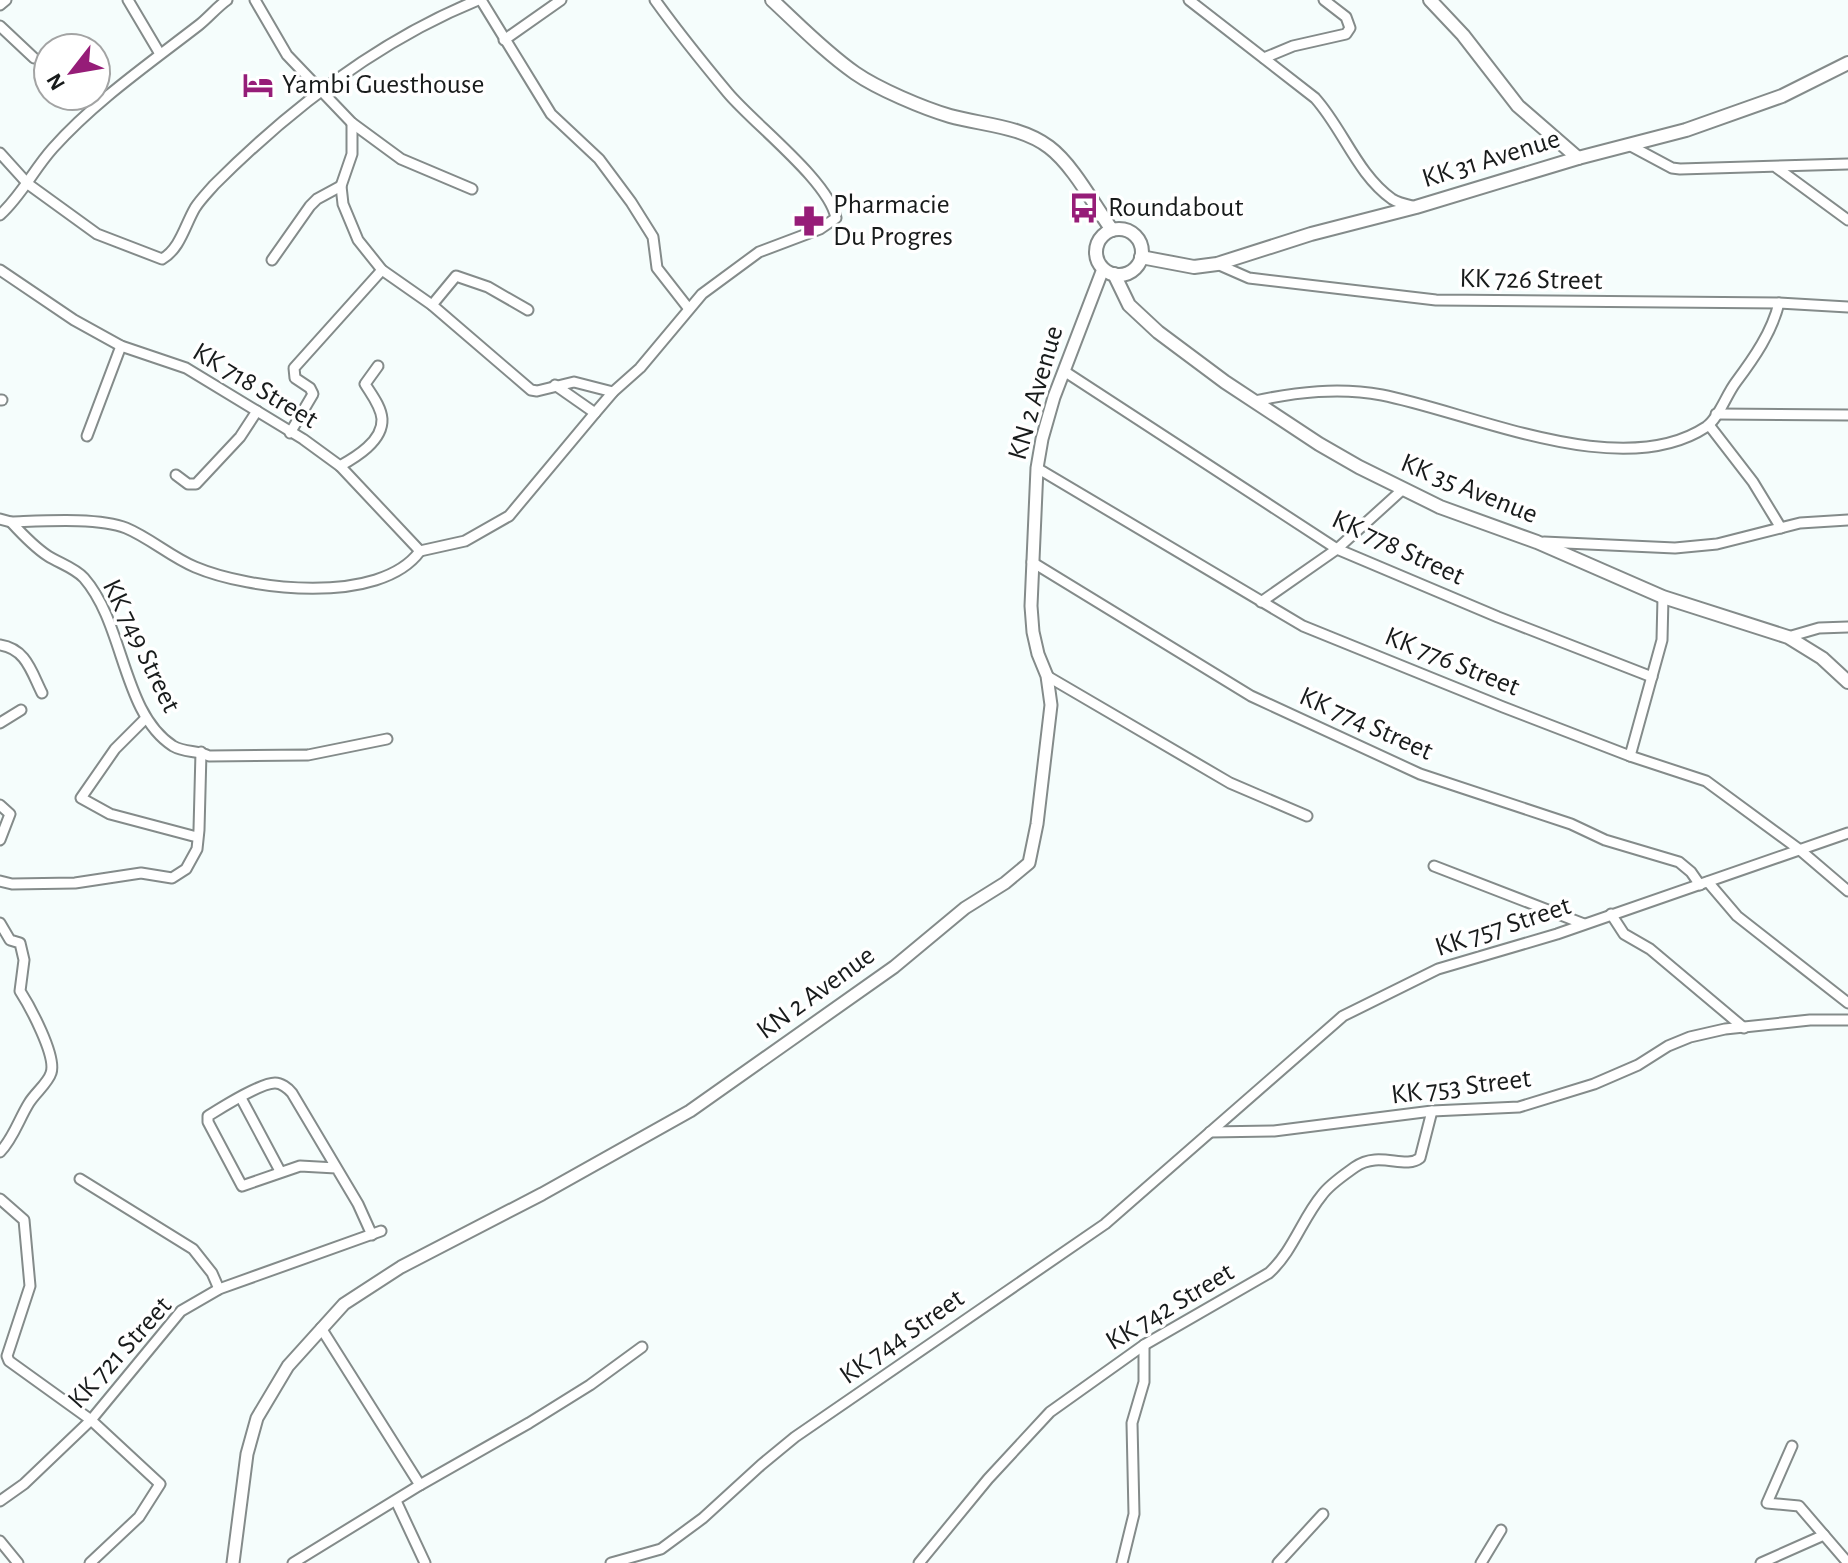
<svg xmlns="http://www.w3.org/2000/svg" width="1848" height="1563" font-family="'Alegreya Sans',sans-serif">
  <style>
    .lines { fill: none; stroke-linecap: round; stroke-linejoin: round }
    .minor-casing { stroke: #848b8a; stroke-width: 13 }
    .tertiary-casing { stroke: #848b8a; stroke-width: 15 }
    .secondary-casing { stroke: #848b8a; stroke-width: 16 }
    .minor { stroke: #fff; stroke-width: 9 }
    .tertiary { stroke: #fff; stroke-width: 11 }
    .secondary { stroke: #fff; stroke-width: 12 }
    .labels { text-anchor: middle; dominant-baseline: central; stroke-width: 7; stroke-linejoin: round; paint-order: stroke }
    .poi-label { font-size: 28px; fill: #181b1b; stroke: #fff; text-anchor: start }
    .street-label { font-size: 28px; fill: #181b1b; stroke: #fff }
  </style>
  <rect width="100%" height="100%" fill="#f5fdfc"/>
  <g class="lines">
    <g class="minor-casing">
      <g id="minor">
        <polyline points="128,0 160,54"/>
        <polyline points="255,0 287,55 352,123 401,159 472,189"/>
        <polyline points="481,0 551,114 599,159 631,202 653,237 657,268 689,309"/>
        <path d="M1189,0L1315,98C1343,129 1357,174 1392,199C1398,203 1408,205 1416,207"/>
        <polyline points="0,5 6,0"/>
        <polyline points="0,26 34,58"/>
        <polyline points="504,40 561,0"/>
        <polyline points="1264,58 1293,46 1346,34 1350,28 1346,17 1324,0"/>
        <polyline points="352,123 352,154 341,186 343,204 358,240 382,270 432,305 531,390 537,391 574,382 613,392"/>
        <polyline points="1629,145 1672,168 1680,169 1848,164"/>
        <path d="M0,153L28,184L97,234L162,259C180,249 185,225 195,208C200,200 208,192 214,185C291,108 377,41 478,0"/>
        <polyline points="1777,168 1848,220"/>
        <path d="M0,215C22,195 34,169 53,148C95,101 150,63 199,25C209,17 217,7 227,0"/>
        <polyline points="272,260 310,206 317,199 341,186"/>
        <polyline points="1217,264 1249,278 1436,300 1779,303 1848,307"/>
        <polyline points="0,270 74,320 121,346 186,368 303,439 340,466 420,551"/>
        <polyline points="432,305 456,276 488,287 528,310"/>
        <polyline points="1064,371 1337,549 1498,617 1652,677"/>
        <polyline points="555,385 595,413"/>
        <polyline points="0,400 2,400"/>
        <path d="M1255,401C1297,392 1339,387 1382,395C1473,413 1621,483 1706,427C1719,418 1726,395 1736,382C1754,358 1772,332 1779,303"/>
        <polyline points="1716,414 1848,415"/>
        <polyline points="1709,425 1753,482 1781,528"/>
        <polyline points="290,433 313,394 310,388 295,378 294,368 382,270"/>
        <polyline points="87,436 121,346"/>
        <path d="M340,466C356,457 383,441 382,419C381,406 371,394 365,384L378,366"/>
        <polyline points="1037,468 1303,626 1503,707 1630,756 1706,781 1800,850 1848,891"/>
        <polyline points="176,475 188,484 196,484 240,437 257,411"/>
        <path d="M0,519L11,522C42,521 99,517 126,528C150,538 171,557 195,567C249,590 380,606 420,551"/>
        <path d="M11,522C22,534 34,547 48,556C59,563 75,568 84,578C125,625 122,713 173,746C185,753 197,750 209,756L308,755L387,739"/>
        <polyline points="1544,542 1675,548 1717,544 1800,523 1848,520"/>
        <path d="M420,551L465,541L509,516L595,413L613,392L640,368L702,294L759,252L820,229L836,218C829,181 754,124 728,93C703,63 678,32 655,0"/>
        <polyline points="1032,562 1251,696 1420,774 1571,824 1605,840 1679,862 1691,872 1700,885"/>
        <polyline points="1261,602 1337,549 1402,490"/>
        <polyline points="1788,637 1819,628 1848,627"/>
        <path d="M0,645C26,649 31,671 42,693"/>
        <polyline points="1047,676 1230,783 1307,816"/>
        <polyline points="146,718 115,749 81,798 110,814 193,836"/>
        <polyline points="0,723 21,710"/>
        <polyline points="1630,756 1662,640 1663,597"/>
        <polyline points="0,805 10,814 0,840"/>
        <polyline points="1434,866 1584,924"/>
        <polyline points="0,881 12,884 75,883 141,873 172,878 186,869 197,849 199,830 201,752"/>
        <polyline points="1708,882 1737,916 1848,1003"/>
        <polyline points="1611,914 1624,934 1650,949 1744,1028"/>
        <path d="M0,923L10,940L20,943L24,960L20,991C29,1005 57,1056 51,1073C48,1083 35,1093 29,1103C19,1119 13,1139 0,1152"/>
        <polyline points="241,1098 280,1171"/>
        <polyline points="1210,1132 1274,1131 1432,1111 1519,1107 1594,1084 1638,1065 1668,1046 1690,1037 1725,1029 1810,1020 1848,1020"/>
        <path d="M336,1168L300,1166L242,1186L208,1122V1116C221,1108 260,1083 275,1083C281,1083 288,1088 292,1093L358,1204L372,1235"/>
        <polyline points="80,1179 193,1249 212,1273 219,1289"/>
        <polyline points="0,1199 24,1220 30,1286 7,1356 9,1361 91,1420 160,1484 139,1517 90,1563"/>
        <polyline points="321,1328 420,1485"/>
        <polyline points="1792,1446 1767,1503 1799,1506 1848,1563"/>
        <polyline points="0,1501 24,1484 91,1420 181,1311 219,1289 381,1231"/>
        <polyline points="396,1501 425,1563"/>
        <polyline points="0,1541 18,1563"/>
        <polyline points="293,1563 420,1485 529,1423 590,1385 642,1347"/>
        <polyline points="611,1563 661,1549 703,1518 761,1465 795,1437 1105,1224 1343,1016 1438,969 1557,934 1848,833"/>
        <path d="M919,1563L988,1479L1050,1412L1144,1345L1269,1273C1293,1251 1302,1219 1322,1195C1330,1184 1344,1175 1355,1167C1379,1150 1405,1170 1420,1158L1432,1111"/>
        <polyline points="1122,1563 1134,1514 1132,1423 1144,1382 1144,1345"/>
        <polyline points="1278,1563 1323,1514"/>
        <polyline points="1481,1563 1501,1530"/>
        <polyline points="1761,1563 1824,1535"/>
      </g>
    </g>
    <g class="tertiary-casing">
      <polyline id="tertiary" points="233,1563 247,1454 257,1418 288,1366 344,1304 401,1267 542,1194 690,1111 894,967 965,908 1005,883 1029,863 1037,824 1051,705 1047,676 1038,654 1033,632 1031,606 1037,468 1042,439 1054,397 1103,269"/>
    </g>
    <g class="secondary-casing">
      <g id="secondary">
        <path d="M772,0C799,25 825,52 855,73C878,89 923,108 950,116C983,125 1021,126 1049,147C1073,165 1094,205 1112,230"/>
        <polyline points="1430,0 1463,35 1518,106 1578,158"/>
        <circle cx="1119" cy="252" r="23"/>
        <polyline points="1141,257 1194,267 1217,264 1311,234 1416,207 1578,158 1686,130 1782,96 1848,63"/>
        <polyline points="1114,274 1129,305 1158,332 1225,382 1319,444 1359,467 1440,507 1537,542 1663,597 1788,637 1822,658 1848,682"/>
      </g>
    </g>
    <use href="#minor" class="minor"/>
    <use href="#tertiary" class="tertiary"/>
    <use href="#secondary" class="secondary"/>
  </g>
  <defs>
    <g id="hotel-bare" transform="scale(2.4)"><path d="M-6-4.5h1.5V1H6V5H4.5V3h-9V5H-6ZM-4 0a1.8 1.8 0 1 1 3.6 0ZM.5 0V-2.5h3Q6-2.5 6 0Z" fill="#961d78" stroke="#fff" stroke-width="2.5" paint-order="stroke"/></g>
    <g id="bus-bare" transform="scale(2.4)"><path d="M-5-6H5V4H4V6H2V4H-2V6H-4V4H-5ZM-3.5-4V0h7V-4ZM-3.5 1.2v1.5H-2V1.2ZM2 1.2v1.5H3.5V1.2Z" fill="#961d78" stroke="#fff" stroke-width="2.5" paint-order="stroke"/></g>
    <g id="pharmacy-bare" transform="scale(2.4)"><path d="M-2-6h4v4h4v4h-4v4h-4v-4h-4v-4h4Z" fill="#961d78" stroke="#fff" stroke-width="2.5" paint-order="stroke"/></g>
  </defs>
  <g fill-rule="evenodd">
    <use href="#hotel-bare" x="258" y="85"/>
    <use href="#bus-bare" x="1084" y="208"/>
    <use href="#pharmacy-bare" x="809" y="221"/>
  </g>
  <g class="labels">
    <g class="poi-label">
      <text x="282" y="85">Yambi Guesthouse</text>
      <text x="833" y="205">Pharmacie<tspan x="833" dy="32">Du Progres</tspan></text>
      <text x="1108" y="208">Roundabout</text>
    </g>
    <g class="street-label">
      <text transform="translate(1491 159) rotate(-17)">KK 31 Avenue</text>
      <text transform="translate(1531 280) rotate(1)">KK 726 Street</text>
      <text transform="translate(255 386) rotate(31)">KK 718 Street</text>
      <text transform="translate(1036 393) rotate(-74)">KN 2 Avenue</text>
      <text transform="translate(1469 489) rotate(22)">KK 35 Avenue</text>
      <text transform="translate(1398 548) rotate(25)">KK 778 Street</text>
      <text transform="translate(141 646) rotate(64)">KK 749 Street</text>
      <text transform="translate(1452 662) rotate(22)">KK 776 Street</text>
      <text transform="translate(1366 724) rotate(24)">KK 774 Street</text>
      <text transform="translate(1503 927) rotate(-18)">KK 757 Street</text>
      <text transform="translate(816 993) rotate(-36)">KN 2 Avenue</text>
      <text transform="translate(1461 1087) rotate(-7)">KK 753 Street</text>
      <text transform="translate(1170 1307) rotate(-31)">KK 742 Street</text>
      <text transform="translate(902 1337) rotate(-35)">KK 744 Street</text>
      <text transform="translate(120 1353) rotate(-48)">KK 721 Street</text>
    </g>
  </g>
  <g transform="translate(72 72) rotate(239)"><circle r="38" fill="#ffffff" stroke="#a3a4a4" stroke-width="2"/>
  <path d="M0-6L14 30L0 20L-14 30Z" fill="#961d78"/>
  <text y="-12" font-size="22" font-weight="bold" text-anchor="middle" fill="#181b1b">N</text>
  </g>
</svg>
